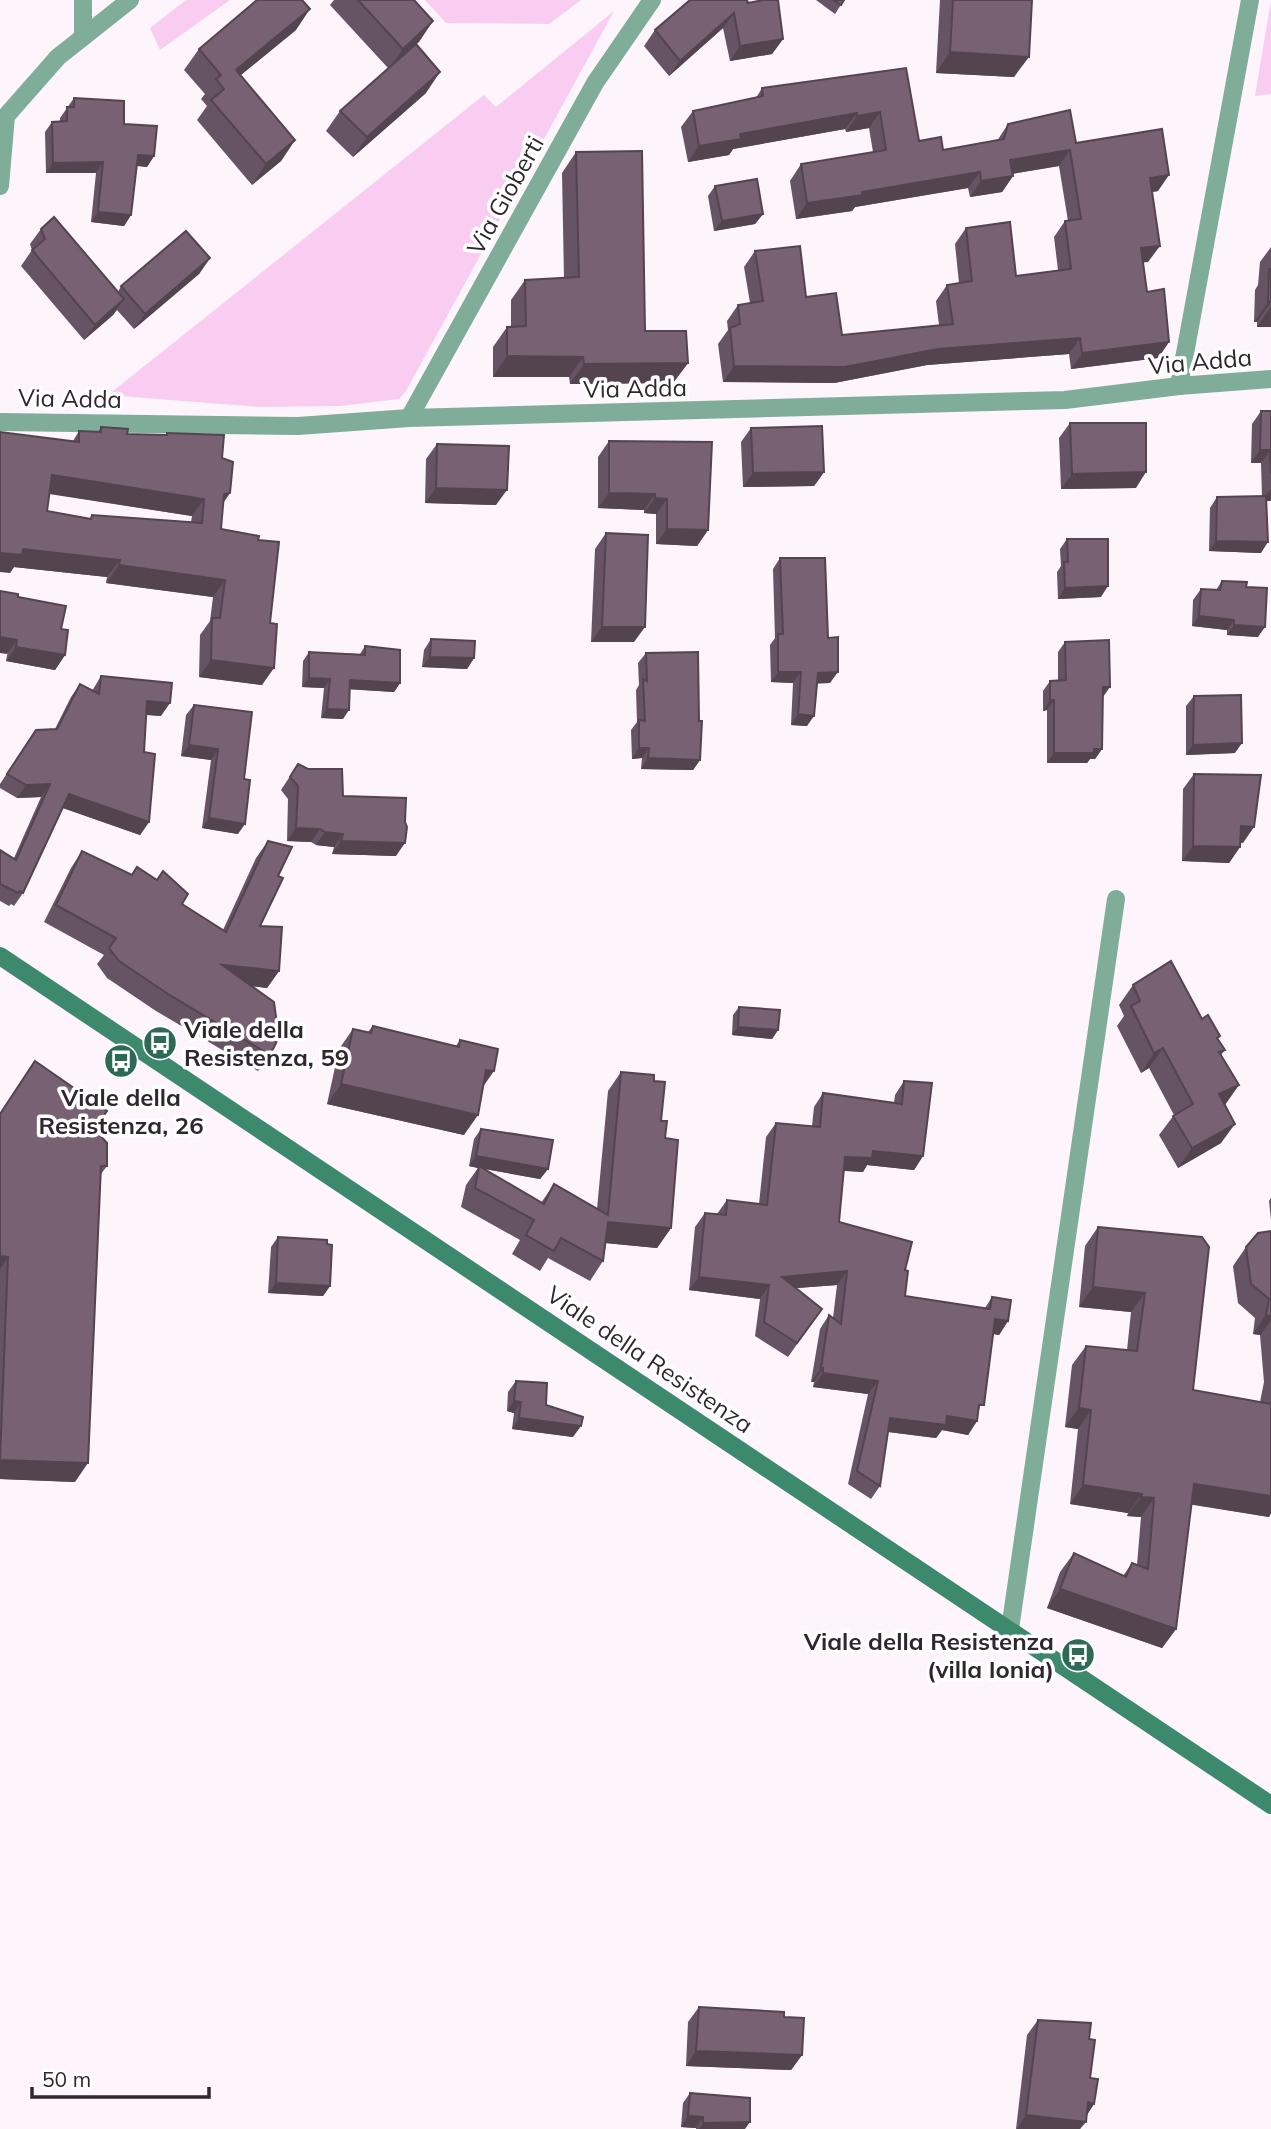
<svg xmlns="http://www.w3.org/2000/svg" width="1271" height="2129" font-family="Mulish,sans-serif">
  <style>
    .green { fill: #f9cdf2 }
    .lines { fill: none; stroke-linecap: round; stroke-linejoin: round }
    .street { stroke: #7fad9a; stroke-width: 18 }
    .secondary { stroke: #3d896e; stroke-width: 18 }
    .wall { fill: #665363; fill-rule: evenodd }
    .shaded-wall { fill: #534450 }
    .building { fill: #776173; stroke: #534450; stroke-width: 2; fill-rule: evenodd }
    .labels { text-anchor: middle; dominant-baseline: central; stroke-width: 7; stroke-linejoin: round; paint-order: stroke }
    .street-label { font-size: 24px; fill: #30272e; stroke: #fff }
    .poi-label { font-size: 24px; font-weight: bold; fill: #30272e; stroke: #fff; text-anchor: start }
  </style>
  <rect width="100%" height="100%" fill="#fef4fc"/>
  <g class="green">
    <polygon points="186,0 230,0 160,50 150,28"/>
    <polygon points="425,0 581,0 549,24 446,23"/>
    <polygon points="1271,0 1271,94 1255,96"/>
    <polygon points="614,11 406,391 399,399 340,406 259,407 108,395 484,95 496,107"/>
  </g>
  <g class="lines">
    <g class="street">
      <polyline points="83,0 83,37"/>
      <polyline points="0,186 6,116 58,57 130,0"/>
      <polyline points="1179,386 1250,0"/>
      <polyline points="409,418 595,83 652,0"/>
      <polyline points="0,422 298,426 409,418 1065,400 1179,386 1271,379"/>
      <polyline points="1010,1629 1116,899"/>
    </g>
    <polyline class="secondary" points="0,956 1271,1805"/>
  </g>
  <g class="wall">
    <polygon points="334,0 414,0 433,21 416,44 426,93 353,157 326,131 340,111 388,68 330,5"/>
    <polygon points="816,0 844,0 835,14"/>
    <polygon points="940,0 1032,0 1014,77 936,73"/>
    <polygon points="748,3 783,39 772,54 730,61 723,28 669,76 644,46 655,30"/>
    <polygon points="296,30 240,75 295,140 281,161 252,185 197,120 207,106 201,99 205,94 184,70 199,49"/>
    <polygon points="906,68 919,141 943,150 997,141 1008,124 1076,143 1158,191 1152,192 1148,262 1143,262 1147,292 1169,342 1158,358 1071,369 1069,354 927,365 834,383 723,382 718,344 728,330 727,321 738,305 750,303 744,267 755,251 806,297 842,335 939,325 936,301 947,285 959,283 955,244 966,228 1016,276 1058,270 1054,237 1065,221 1068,221 1059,166 1012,174 1013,176 1002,192 970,197 968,188 855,207 852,211 796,219 790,181 801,164 873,152 869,128 846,132 845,129 733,149 729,155 688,162 681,127 693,111 756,98 762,88"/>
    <polygon points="74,98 124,124 154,156 147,167 137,166 131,215 124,226 91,222 96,173 46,173 45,132 52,122 60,122 60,118"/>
    <polygon points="576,152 645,331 688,363 673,383 570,384 569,377 493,377 493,347 507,327 511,326 511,300 525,280 564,278 562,173"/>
    <polygon points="715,186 763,214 755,224 714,231 708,196"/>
    <polygon points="41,229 118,292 121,286 210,258 199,274 134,329 117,310 113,315 84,340 21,266 32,250 30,244"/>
    <polygon points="1271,247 1271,327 1257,327 1257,322 1254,322 1255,290 1258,285 1260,262"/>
    <polygon points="1261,411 1271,411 1271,501 1267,501 1261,553 1209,551 1210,508 1217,497 1262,497 1261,463 1251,463 1252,424"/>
    <polygon points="1070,423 1136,488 1061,489 1059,438"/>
    <path d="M101,427L127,434L165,435L167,433L222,458L223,503L221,529L258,540L262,685L199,677L200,635L210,621L213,597L106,583L107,577L14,567L10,573L73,441L79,431L98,432ZM49,494L192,516L191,522L92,515L90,519L47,511Z"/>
    <polygon points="751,428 824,472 814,486 743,487 741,442"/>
    <polygon points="609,441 708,530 697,546 656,544 656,514 644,513 644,510 598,508 598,457"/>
    <polygon points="437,444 496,505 425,503 426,459"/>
    <polygon points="606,533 634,642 591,642 595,549"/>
    <polygon points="1067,539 1101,597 1058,599 1057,572 1061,566 1060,549"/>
    <polygon points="780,558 830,683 817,683 807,726 791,725 793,683 771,682 770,645 775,638 773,569"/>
    <polygon points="1222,581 1246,587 1258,637 1227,635 1227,630 1192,626 1193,600 1201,589 1216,590"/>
    <polygon points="18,597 61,629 65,655 55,670 6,661"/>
    <polygon points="431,639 474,658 467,669 422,667 424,650"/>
    <polygon points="1065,642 1103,697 1102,749 1095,759 1090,759 1087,763 1047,763 1047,710 1043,711 1043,691 1050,681 1058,681 1058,652"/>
    <polygon points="365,646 400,683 394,692 350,689 343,719 321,718 324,688 302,687 303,661 309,652 360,654"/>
    <polygon points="646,653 700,760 693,770 641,769 642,758 632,759 631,730 637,722 636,690 639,685 638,663"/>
    <polygon points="101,676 161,716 146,715 144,752 149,822 140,835 63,808 23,893 14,906 11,904 9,906 0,901 0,850 14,858 41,797 17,798 0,788 0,784 27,743 55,729 71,697 80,684 92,691"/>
    <polygon points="1194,696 1235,753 1186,755 1186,706"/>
    <polygon points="194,705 252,712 238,834 202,828 211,760 181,756 186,715"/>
    <polygon points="298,764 343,796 396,856 332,854 334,847 316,845 311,842 287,841 288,799 281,790"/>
    <polygon points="1194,774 1243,843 1240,842 1240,847 1229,863 1182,861 1183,789"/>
    <polygon points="268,841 278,876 260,926 279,971 267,988 253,986 270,1055 258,1071 156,1011 107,978 97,964 104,955 44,922 71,868 82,851 131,875 137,867 182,904 223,930 256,858"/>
    <polygon points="1133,985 1202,1019 1225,1050 1221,1055 1225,1105 1221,1143 1178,1168 1159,1135 1174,1115 1149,1068 1141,1073 1117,1026 1124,1016 1119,1005"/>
    <polygon points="739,1007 778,1030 772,1039 732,1035 733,1015"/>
    <polygon points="373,1026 456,1046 460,1040 483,1087 464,1135 327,1104 339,1049 353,1029 368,1032"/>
    <polygon points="621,1072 654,1081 661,1121 665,1138 671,1228 657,1248 606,1243 603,1261 590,1281 548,1258 540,1271 512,1254 520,1240 461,1207 466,1185 478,1168 469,1166 474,1139 481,1129 548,1169 540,1179 485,1169 541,1203 554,1184 597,1209 608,1091"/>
    <polygon points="904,1081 923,1156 914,1170 867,1165 863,1172 844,1171 839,1222 905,1270 905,1296 985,1308 992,1297 1008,1321 999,1335 993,1334 977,1421 968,1435 942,1430 936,1438 888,1432 880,1486 871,1499 848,1484 868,1394 813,1387 814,1382 811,1382 820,1329 829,1315 833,1318 837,1285 796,1288 822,1309 788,1357 755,1336 760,1299 689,1290 695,1227 705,1213 717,1214 727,1200 759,1204 766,1137 776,1123 812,1126 814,1107 823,1093 894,1103 895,1095"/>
    <polygon points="0,1113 94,1129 107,1166 101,1174 75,1482 0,1479"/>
    <polygon points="1271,1198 1271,1220 1269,1201"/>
    <polygon points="1098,1227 1202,1237 1193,1390 1260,1402 1264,1382 1260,1335 1253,1334 1255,1318 1238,1303 1233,1266 1246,1247 1271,1231 1271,1513 1269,1517 1191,1504 1176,1629 1162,1648 1047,1608 1060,1572 1074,1553 1123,1576 1132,1563 1137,1565 1141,1517 1127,1516 1128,1513 1070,1504 1078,1429 1065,1427 1072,1365 1086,1346 1127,1350 1131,1312 1079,1307 1085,1246"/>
    <polygon points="278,1237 330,1286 323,1296 268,1293 271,1247"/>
    <polygon points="516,1381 573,1437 512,1429 514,1413 507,1411 508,1392"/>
    <polygon points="699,2007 784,2017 802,2055 791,2070 686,2066 688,2022"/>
    <polygon points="1038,2020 1089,2039 1090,2078 1094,2104 1087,2115 1080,2129 1016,2129 1027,2035"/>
    <polygon points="690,2093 745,2129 696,2129 696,2128 681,2127 683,2103"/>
  </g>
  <g class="shaded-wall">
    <polygon points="310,9 296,30 224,89 236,70"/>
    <polygon points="734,13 723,28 669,76 680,61"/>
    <polygon points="433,21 419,42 389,69 403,49"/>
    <polygon points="783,39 772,54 730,61 740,46"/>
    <polygon points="950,52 1029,57 1014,77 936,73"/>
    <polygon points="440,72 426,93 353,157 367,137"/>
    <polygon points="880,112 869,128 846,132 857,116"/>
    <polygon points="857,113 845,129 733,149 729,155 688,162 699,146 740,134"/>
    <polygon points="295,140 281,161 252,185 266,164"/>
    <polygon points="1070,150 1059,166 998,176 1010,160"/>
    <polygon points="138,155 154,156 147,167 131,165"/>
    <polygon points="103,162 96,173 46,173 53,163"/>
    <polygon points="980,172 968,188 855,207 852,211 796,219 807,203 862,192"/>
    <polygon points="1169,175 1158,191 1139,194 1150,178"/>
    <polygon points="1013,176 1002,192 970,197 981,181"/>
    <polygon points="98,212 131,215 124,226 91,222"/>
    <polygon points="763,214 755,224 714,231 722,221"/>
    <polygon points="1160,246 1148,262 1130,264 1141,248"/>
    <polygon points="210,258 199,274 134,329 145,314"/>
    <polygon points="124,299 113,315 84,340 95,325"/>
    <polygon points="1268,302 1271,302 1257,322 1254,322"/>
    <polygon points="1271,307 1271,327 1257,327"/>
    <polygon points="1080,338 1069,354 927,365 834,383 723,382 734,366 938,349"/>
    <polygon points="1169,342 1158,358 1071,369 1082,353"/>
    <polygon points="507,356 583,357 569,377 493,377"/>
    <polygon points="688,363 673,383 570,384 584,364"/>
    <polygon points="1260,450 1270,450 1261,463 1251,463"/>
    <polygon points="824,472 814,486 743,487 753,473"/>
    <polygon points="1146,472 1136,488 1061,489 1072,474"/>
    <polygon points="52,475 204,499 192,516 39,492"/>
    <polygon points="436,488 507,490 496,505 425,503"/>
    <polygon points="1271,489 1271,501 1262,501"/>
    <polygon points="230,493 218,511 224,494"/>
    <polygon points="609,493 655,494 644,510 598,508"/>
    <polygon points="655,498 667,499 656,514 644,513"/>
    <polygon points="667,529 708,530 697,546 656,544"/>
    <polygon points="1216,541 1268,542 1261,553 1209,551"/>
    <polygon points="23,549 120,560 107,577 14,567 10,573 0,572 0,553"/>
    <polygon points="119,565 225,580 213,597 106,583"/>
    <polygon points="1108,586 1101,597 1058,599 1065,588"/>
    <polygon points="1199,616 1234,620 1227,630 1192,626"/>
    <polygon points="1234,625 1265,627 1258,637 1227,635"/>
    <polygon points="602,627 645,627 634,642 591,642"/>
    <polygon points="0,637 17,640 7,654 0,653"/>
    <polygon points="16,647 65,655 55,670 6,661"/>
    <polygon points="430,657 474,658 467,669 422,667"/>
    <polygon points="211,660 274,668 262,685 199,677"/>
    <polygon points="778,672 801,672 793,683 771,682"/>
    <polygon points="838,672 830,683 811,684 818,673"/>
    <polygon points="309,678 330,679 324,688 302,687"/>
    <polygon points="350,680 400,683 394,692 344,689"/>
    <polygon points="1103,687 1110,687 1103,697"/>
    <polygon points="1050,700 1054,700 1047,710 1043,711"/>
    <polygon points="147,701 170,703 161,716 138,714"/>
    <polygon points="327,709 349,710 343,719 321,718"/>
    <polygon points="798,714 814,716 807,726 791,725"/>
    <polygon points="1242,743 1235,753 1186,755 1193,745"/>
    <polygon points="189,745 218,749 211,760 181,756"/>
    <polygon points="639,748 649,748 642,758 632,759"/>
    <polygon points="1102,749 1095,759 1090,759 1087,763 1047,763 1054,753"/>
    <polygon points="648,758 700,760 693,770 641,769"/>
    <polygon points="50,784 41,797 17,798 26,785"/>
    <polygon points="69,794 149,822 140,835 60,807"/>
    <polygon points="209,818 245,824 238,834 202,828"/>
    <polygon points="1241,826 1254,827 1243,843 1230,841"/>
    <polygon points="296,828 320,829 311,842 287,841"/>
    <polygon points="325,832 343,834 334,847 316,845"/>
    <polygon points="341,841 405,843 396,856 332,854"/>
    <polygon points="1193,846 1240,847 1229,863 1182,861"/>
    <polygon points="222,965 279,971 267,988 211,982"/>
    <polygon points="738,1027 778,1030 772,1039 732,1035"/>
    <polygon points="1163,1048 1149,1068 1141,1073 1154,1053"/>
    <polygon points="486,1070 494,1071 480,1091"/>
    <polygon points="341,1084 478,1115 464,1135 327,1104"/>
    <polygon points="1239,1085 1225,1105 1219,1094"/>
    <polygon points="1235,1124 1221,1143 1178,1168 1192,1148"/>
    <polygon points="873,1151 923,1156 914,1170 867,1165 863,1172 836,1170 845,1157"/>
    <polygon points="476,1156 548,1169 540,1179 479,1168 479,1166 478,1168 469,1166"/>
    <polygon points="608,1222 671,1228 657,1248 594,1242"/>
    <polygon points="0,1256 8,1257 0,1269"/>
    <polygon points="847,1271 837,1285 772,1290 782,1277"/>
    <polygon points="699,1277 769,1285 760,1299 689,1290"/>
    <polygon points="276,1283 330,1286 323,1296 268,1293"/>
    <polygon points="1093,1287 1145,1293 1131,1312 1079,1307"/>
    <polygon points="1266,1315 1271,1316 1271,1320 1260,1335 1253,1334"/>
    <polygon points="995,1319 1008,1321 999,1335 985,1332"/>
    <polygon points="821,1368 823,1368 814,1382 811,1382"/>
    <polygon points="823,1373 878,1381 868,1394 813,1387"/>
    <polygon points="514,1401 521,1402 514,1413 507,1411"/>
    <polygon points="1079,1408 1091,1410 1078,1429 1065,1427"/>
    <polygon points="947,1416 977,1421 968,1435 942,1430 936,1438 881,1431 890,1418"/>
    <polygon points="519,1418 581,1426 573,1437 512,1429"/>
    <polygon points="0,1460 88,1463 75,1482 0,1479"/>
    <polygon points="1194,1484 1271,1496 1271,1513 1269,1517 1181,1503"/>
    <polygon points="1083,1485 1142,1494 1128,1513 1070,1504"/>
    <polygon points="1141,1497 1154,1498 1141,1517 1127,1516"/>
    <polygon points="1060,1589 1176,1629 1162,1648 1047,1608"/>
    <polygon points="696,2051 802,2055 791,2070 686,2066"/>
    <polygon points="1088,2102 1094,2104 1084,2119"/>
    <polygon points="1026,2115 1086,2122 1080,2129 1017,2129"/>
    <polygon points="688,2116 703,2117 696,2128 681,2127"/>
    <polygon points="750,2122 745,2129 699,2129 703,2123"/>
  </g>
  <g class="building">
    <polygon points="257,0 302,0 310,9 236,70 295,140 266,164 211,100 224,89 216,79 221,75 199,49"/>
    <polygon points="358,0 414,0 433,21 403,49"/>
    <polygon points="690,0 747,0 748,3 763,0 778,0 783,39 740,46 734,13 680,61 655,30"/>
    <polygon points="834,0 844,0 841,5"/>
    <polygon points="953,0 1032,0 1029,57 950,52"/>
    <polygon points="416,44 440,72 367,137 340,111"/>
    <polygon points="906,68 919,141 941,137 943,150 1004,139 1008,124 1070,110 1076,143 1162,129 1169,175 1150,178 1160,246 1141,248 1147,292 1164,289 1169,342 1082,353 1080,338 938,349 845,367 734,366 730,328 740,324 738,305 763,301 755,251 800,246 806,297 836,293 842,335 953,324 947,285 972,281 966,228 1010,222 1016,276 1071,269 1065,221 1081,219 1070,150 1010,160 1013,176 981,181 980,172 862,192 863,195 807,203 801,164 886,150 880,112 857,116 857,113 740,134 741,139 699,146 693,111 763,96 762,88"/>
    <polygon points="74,98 124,101 124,124 157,126 154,156 138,155 131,215 98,212 103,162 53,163 52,122 67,121 67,107 74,107"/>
    <polygon points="642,151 645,331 686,331 688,363 584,364 583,357 507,356 507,327 526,326 525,280 579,277 576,152"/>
    <polygon points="757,179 763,214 722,221 715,186"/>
    <polygon points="54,217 124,299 95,325 32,250 45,239 41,229"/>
    <polygon points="186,231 210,258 145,314 121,286"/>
    <polygon points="1269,269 1271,269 1271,302 1268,302"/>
    <polygon points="1261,411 1271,411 1271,474 1270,450 1260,450"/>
    <polygon points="1070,423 1146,423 1146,472 1072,474"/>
    <polygon points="822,426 824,472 753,473 751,428"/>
    <path d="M101,427L128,429L127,434L167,435V433L224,435L222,458L233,462L230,493L224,494L221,529L259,536L258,540L279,542L270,623L277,624L274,668L211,660L212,618H220L225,580L119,565L120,560L23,549L22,555L0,553V432L79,442V431L101,432ZM52,475L204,499L202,523L92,515L91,519L47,511Z"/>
    <polygon points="609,441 712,442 708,530 667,529 667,499 655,498 655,494 609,493"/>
    <polygon points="437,444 509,446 507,490 436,488"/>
    <polygon points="1266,496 1268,542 1216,541 1217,497"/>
    <polygon points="606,533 648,535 645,627 602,627"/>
    <polygon points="1067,539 1108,539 1108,586 1065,588 1064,562 1068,562"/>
    <polygon points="780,558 825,558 828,638 838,637 838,672 818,673 814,716 798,714 801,672 778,672 778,634 783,634"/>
    <polygon points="1222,581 1247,582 1246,587 1267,588 1265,627 1234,625 1234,620 1199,616 1201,589 1220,590"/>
    <polygon points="0,591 18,594 18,597 66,606 61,629 68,630 65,655 16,647 17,640 0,637"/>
    <polygon points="431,639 475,641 474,658 430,657"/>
    <polygon points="1109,640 1110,687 1103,687 1102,749 1094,749 1094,753 1054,753 1054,700 1050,700 1050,681 1066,680 1065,642"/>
    <polygon points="365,646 400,650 400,683 350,680 349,710 327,709 330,679 309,678 309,652 365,655"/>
    <polygon points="698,652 699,721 702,721 700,760 648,758 649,748 639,748 639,720 645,721 643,679 647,681 646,653"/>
    <polygon points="101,676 172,683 170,703 147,701 144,752 155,754 149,822 69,794 23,893 20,891 18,893 0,884 0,850 16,860 50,784 26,785 7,774 36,730 57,729 80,684 99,694"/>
    <polygon points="1241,695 1242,743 1193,745 1194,696"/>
    <polygon points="194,705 252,712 244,779 250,780 245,824 209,818 218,749 189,745"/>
    <polygon points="298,764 308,769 342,769 343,796 406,798 405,822 407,827 405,843 341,841 343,834 325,832 320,829 296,828 298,786 290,777"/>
    <polygon points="1194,774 1261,775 1254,827 1241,826 1240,847 1193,846"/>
    <polygon points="268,841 292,847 278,876 283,878 260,926 282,927 279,971 222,965 274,1002 277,1024 283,1029 270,1055 168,994 119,961 109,948 116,938 56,905 82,851 132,875 137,867 157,880 163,871 188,894 182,904 226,932"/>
    <polygon points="1171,961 1202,1019 1208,1015 1220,1036 1217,1038 1225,1050 1219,1052 1239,1085 1219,1094 1235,1124 1192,1148 1173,1116 1193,1104 1163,1048 1154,1053 1131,1006 1140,1001 1133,985"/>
    <polygon points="739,1007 780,1010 778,1030 738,1027"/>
    <polygon points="373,1026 459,1047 460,1040 498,1049 494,1071 486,1070 478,1115 341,1084 353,1029 371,1033"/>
    <polygon points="35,1061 107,1111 94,1129 107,1143 107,1166 101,1166 88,1463 0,1460 8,1257 0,1256 0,1114"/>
    <polygon points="621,1072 654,1075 654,1081 665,1082 661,1121 667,1121 665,1138 678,1140 671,1228 608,1222 603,1261 561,1238 554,1251 526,1235 534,1220 475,1188 479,1166 544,1204 554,1184 608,1215"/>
    <polygon points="904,1081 932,1083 923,1156 873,1151 872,1158 845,1157 839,1222 912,1242 905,1270 908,1271 905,1296 990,1309 992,1297 1011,1300 1008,1321 995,1319 984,1405 979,1405 977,1421 947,1416 946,1425 890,1418 880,1486 857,1471 878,1381 823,1373 823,1368 821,1368 829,1315 841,1324 847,1271 782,1277 822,1309 797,1343 764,1322 769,1285 699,1277 705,1213 726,1215 727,1200 767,1205 776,1123 820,1127 823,1093 902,1104"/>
    <polygon points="481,1129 553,1140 548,1169 476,1156"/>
    <polygon points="1098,1227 1202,1237 1209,1247 1193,1390 1271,1404 1271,1401 1271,1496 1194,1484 1176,1629 1060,1589 1074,1553 1126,1577 1132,1563 1148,1569 1154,1498 1141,1497 1142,1494 1083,1485 1091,1410 1079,1408 1086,1346 1137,1351 1145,1293 1093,1287"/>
    <polygon points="1271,1231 1271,1316 1266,1315 1269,1299 1251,1284 1246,1247 1258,1233"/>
    <polygon points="278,1237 327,1240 327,1244 332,1245 330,1286 276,1283"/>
    <polygon points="516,1381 547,1383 546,1405 583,1417 581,1426 519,1418 521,1402 514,1401"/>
    <polygon points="699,2007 784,2012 784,2017 804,2018 802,2055 696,2051"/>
    <polygon points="1038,2020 1091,2023 1089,2039 1095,2040 1090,2078 1098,2079 1094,2104 1088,2102 1086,2122 1026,2115"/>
    <polygon points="690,2093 750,2098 750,2122 703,2123 703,2117 688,2116"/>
  </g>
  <defs>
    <g id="bus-disc" transform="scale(1.75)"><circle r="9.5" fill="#2d6a55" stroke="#fff"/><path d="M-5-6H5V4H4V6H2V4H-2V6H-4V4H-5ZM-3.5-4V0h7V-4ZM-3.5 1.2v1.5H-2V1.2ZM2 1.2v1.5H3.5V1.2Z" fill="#fff"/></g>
  </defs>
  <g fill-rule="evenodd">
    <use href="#bus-disc" x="160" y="1043"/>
    <use href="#bus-disc" x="121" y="1061"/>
    <use href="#bus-disc" x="1078" y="1655"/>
  </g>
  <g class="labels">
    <g class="street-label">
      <text transform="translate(505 195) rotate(-61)">Via Gioberti</text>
      <text transform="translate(1200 361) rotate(-5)">Via Adda</text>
      <text transform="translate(635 388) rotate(-1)">Via Adda</text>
      <text transform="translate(70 398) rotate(1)">Via Adda</text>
      <text transform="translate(650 1359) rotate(34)">Viale della Resistenza</text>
    </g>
    <g class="poi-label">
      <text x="184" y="1029">Viale della<tspan x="184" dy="28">Resistenza, 59</tspan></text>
      <text x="121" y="1097" text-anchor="middle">Viale della<tspan x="121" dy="28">Resistenza, 26</tspan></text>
      <text x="1054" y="1641" text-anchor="end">Viale della Resistenza<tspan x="1054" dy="28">(villa Ionia)</tspan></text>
    </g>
  </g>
  <path d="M32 2087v10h177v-10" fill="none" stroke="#30272e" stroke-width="3.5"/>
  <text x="42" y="2087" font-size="21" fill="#30272e" stroke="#ffffff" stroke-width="5" paint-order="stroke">50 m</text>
</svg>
